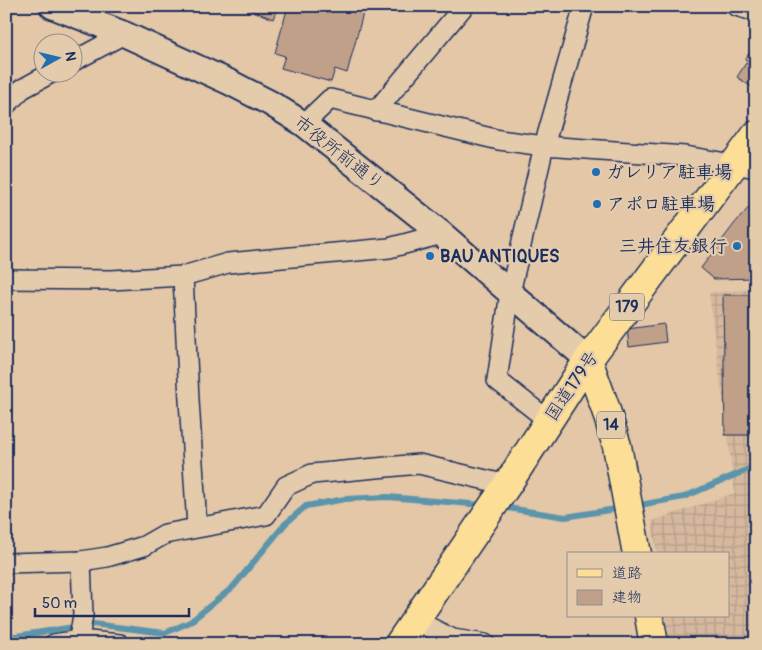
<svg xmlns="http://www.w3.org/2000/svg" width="762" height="650" font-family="Pangolin,'Klee One',sans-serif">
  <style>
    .industrial { fill: url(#industrial-grid) }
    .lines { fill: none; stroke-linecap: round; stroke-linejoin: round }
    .stream { stroke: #5c95ab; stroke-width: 6 }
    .building { fill: #c1a089; stroke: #1b2f5e }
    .minor-casing { stroke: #1b2f5e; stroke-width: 22 }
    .tertiary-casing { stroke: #1b2f5e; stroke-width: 28 }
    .primary-casing { stroke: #1b2f5e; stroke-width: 31 }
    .trunk-casing { stroke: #1b2f5e; stroke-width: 31 }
    .minor { stroke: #e4cbac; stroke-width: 19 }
    .tertiary { stroke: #e4cbac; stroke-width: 24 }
    .primary { stroke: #fcde96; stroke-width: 28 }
    .trunk { stroke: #fcde96; stroke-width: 28 }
    .poi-dot { fill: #1f6fb2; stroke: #e4cbac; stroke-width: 2 }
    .labels { text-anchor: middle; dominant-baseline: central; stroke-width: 4.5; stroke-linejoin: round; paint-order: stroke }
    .shield { fill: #e4cbac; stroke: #575e75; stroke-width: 1 }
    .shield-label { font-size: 16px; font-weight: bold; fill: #1b2f5e }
    .street-label { font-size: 18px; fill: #1b2f5e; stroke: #e4cbac }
    .poi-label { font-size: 18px; font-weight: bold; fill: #1b2f5e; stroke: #e4cbac; text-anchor: start }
  </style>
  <defs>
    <pattern id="industrial-grid" width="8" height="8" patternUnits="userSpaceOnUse" patternTransform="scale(1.25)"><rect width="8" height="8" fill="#d5b89d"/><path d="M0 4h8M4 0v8" fill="none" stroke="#b69e8a"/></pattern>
  </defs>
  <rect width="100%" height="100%" fill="#e3c7a7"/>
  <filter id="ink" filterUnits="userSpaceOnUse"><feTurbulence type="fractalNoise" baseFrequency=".02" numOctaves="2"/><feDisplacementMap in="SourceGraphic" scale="10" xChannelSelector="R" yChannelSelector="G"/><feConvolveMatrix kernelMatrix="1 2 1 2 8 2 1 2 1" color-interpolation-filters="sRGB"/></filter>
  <g filter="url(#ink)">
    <polygon class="industrial" points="756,289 756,644 669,644 666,616 728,616 728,554 657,554 652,521 735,493 709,293"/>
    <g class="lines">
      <g class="stream">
        <polyline points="634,506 684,497 756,466"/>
        <polyline points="501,507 565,517 622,508"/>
        <polyline points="6,636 16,636 93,624 165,633 190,622 233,587 285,524 306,506 345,499 388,497 483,505"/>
      </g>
    </g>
    <g class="building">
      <polygon points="241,6 278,6 273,19"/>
      <polygon points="288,6 365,6 347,73 335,69 331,82 281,68 285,56 275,53"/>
      <polygon points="756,44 756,67 745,59"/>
      <polygon points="746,63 756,70 756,90 737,77"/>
      <polygon points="756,202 756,278 714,279 701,268 735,223 752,204"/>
      <polygon points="723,295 756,295 756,435 725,435"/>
      <polygon points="664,324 666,342 629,347 627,329"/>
    </g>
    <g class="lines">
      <g class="minor-casing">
        <g id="minor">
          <polyline points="736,6 756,12"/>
          <polyline points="72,62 124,34"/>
          <polyline points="6,105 22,89 53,72"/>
          <polyline points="376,111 464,6"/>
          <polyline points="304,124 330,99 499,140 544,146 685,156 756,168"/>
          <polyline points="183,276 189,400 197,527"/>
          <polyline points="6,279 111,280 183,276 228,263 389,248 442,234"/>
          <polyline points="549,421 497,380 510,293 544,146 584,6"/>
          <polyline points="6,563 81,561 107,557 144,546 165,534 266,515 286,486 312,474 419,464 507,485"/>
          <polyline points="415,620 453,639 485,644"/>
          <polyline points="54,644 79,640 120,644"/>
          <polyline points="78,644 83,615 81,561"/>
        </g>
      </g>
      <g class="tertiary-casing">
        <polyline id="tertiary" points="52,6 124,34 229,82 270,103 304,124 442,234 588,360"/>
      </g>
      <g class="primary-casing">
        <g id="primary">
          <polyline points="588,360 605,407 617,446 637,554"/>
          <polyline points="649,616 654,644"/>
        </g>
      </g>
      <g class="trunk-casing">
        <polyline id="trunk" points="399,644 507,485 588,360 756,135"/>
      </g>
      <use href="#minor" class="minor"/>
      <use href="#tertiary" class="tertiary"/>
      <use href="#primary" class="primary"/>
      <use href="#trunk" class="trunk"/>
    </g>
  </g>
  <g class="poi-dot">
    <circle cx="596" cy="172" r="5"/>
    <circle cx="597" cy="204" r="5"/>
    <circle cx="737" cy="246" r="5"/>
    <circle cx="430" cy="256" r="5"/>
  </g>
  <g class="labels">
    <g class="shield">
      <rect x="609.5" y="293.5" width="35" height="27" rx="4"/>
      <rect x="597" y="411.5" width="28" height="27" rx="4"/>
    </g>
    <g class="shield-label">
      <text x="627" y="307">179</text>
      <text x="611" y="425">14</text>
    </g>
    <g class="street-label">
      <text transform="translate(339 153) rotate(38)">市役所前通り</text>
      <text transform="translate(572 386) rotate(-56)">国道179号</text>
    </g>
    <g class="poi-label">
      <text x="606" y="172">ガレリア駐車場</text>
      <text x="607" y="204">アポロ駐車場</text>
      <text x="727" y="246" text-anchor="end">三井住友銀行</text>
      <text x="440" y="256">BAU ANTIQUES</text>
    </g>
  </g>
  <rect width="762" height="650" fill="none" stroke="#e4cbac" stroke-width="25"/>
  <rect x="12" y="12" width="737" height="625" fill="none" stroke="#1b2f5e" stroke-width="2" filter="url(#ink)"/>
  <rect x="567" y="552" width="162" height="65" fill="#e4cbac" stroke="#948d8d"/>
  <rect x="577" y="569" width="25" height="8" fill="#fcde96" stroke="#948d8d"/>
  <text x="612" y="578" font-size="15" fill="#1b2f5e">道路</text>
  <rect x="577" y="590" width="25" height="15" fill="#c1a089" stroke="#948d8d"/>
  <text x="612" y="602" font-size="15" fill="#1b2f5e">建物</text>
  <g transform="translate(58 58) rotate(82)"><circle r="24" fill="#e4cbac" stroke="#948d8d"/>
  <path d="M0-4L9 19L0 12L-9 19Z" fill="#1f6fb2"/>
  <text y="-8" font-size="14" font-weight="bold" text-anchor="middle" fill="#1b2f5e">N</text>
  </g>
  <path d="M35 608v8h154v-8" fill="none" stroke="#1b2f5e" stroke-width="2.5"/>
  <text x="42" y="608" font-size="15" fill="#1b2f5e" stroke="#e4cbac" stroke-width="4" paint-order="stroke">50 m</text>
</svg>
